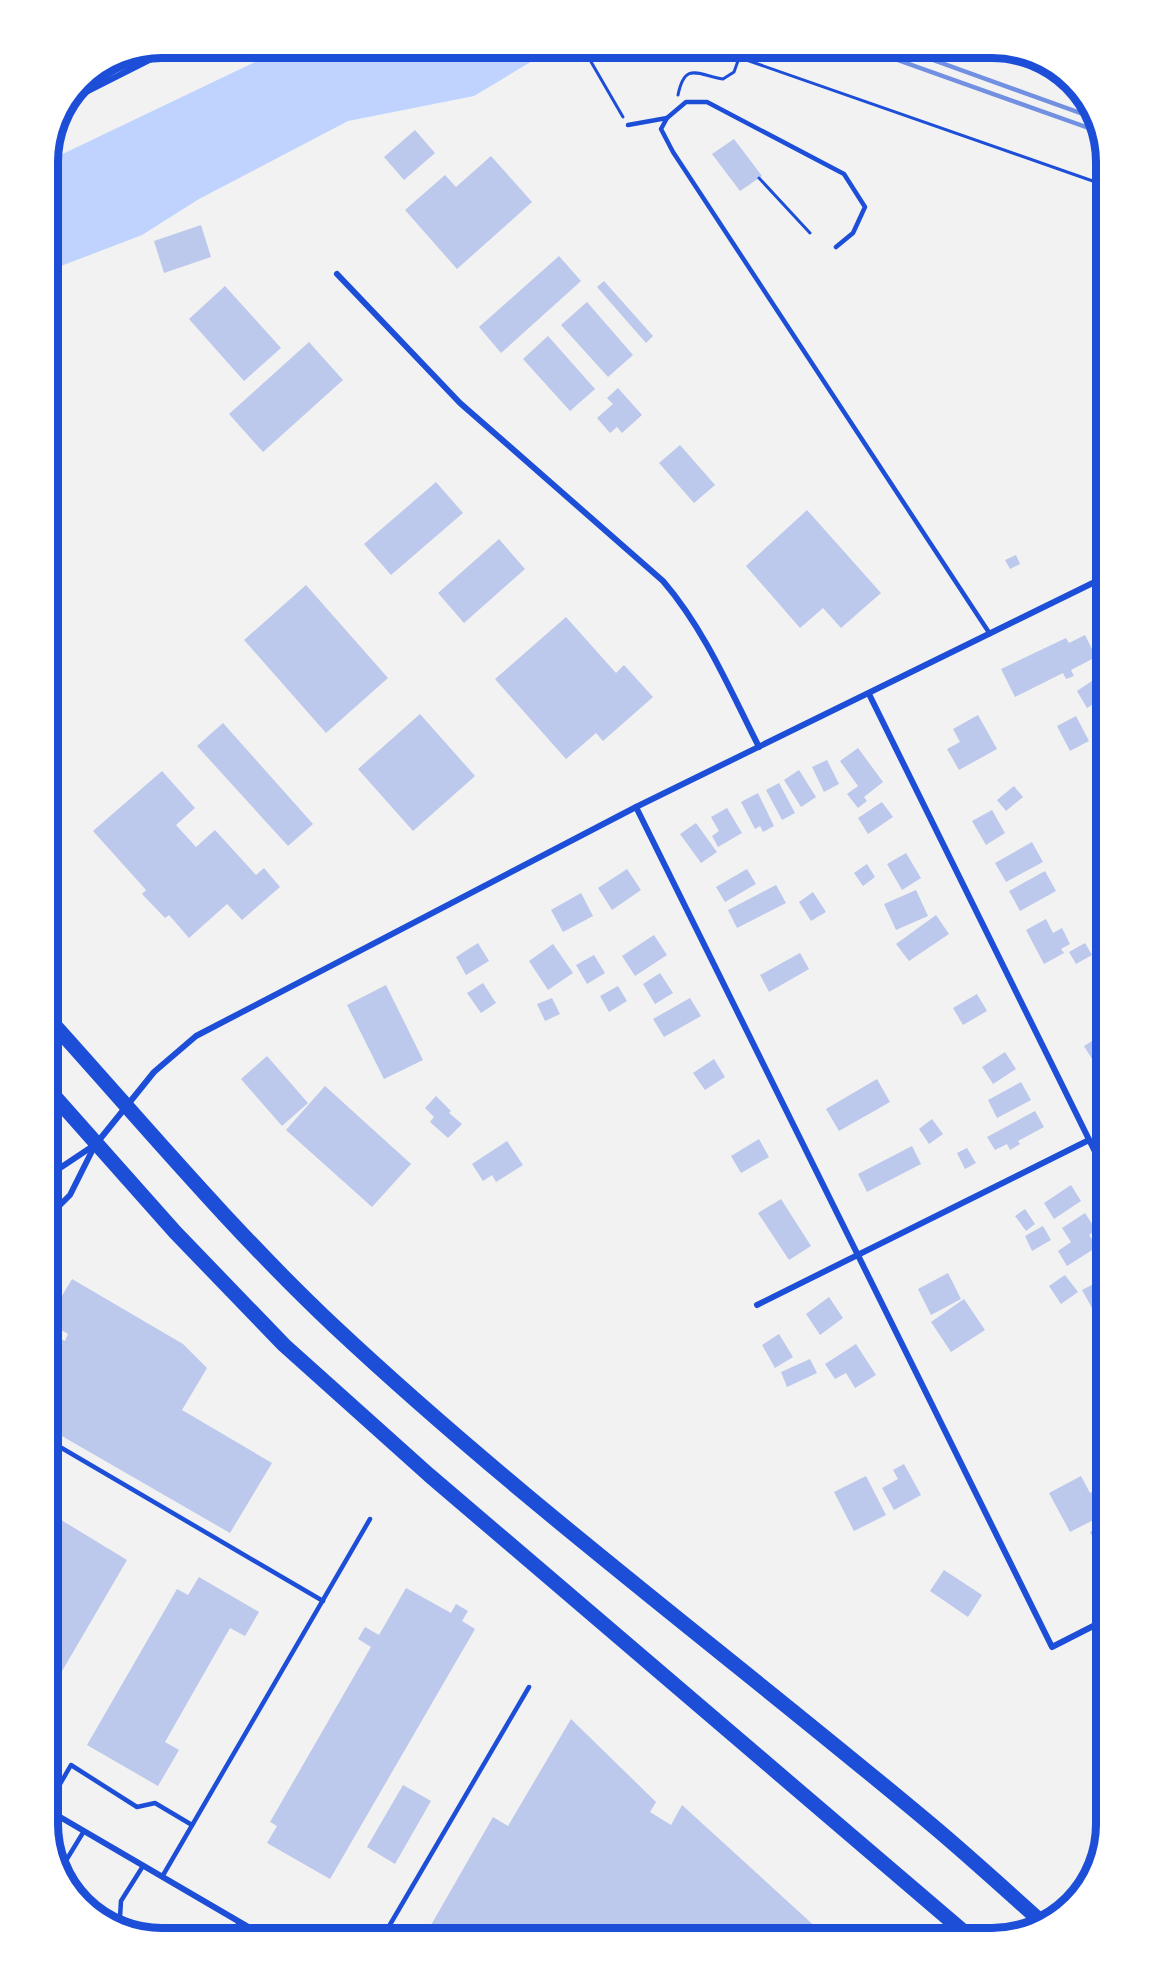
<svg xmlns="http://www.w3.org/2000/svg" width="1155" height="1986" font-family="'Asap Condensed',sans-serif">
  <style>
    .water { fill: #bfd3fe }
    .building { fill: #bdc9ec }
    .lines { fill: none; stroke-linecap: round; stroke-linejoin: round }
    .path { stroke: #1d4ed8; stroke-width: 3 }
    .service { stroke: #1d4ed8; stroke-width: 4.5 }
    .minor { stroke: #1d4ed8; stroke-width: 6 }
    .primary { stroke: #1d4ed8; stroke-width: 15 }
    .rail { stroke: #7290e2; stroke-width: 4.5 }
    .rim { fill: none; stroke: #1d4ed8; stroke-width: 8 }
  </style>
  <rect width="100%" height="100%" fill="#f2f2f2"/>
  <polygon class="water" points="284,48 554,48 474,96 348,121 199,199 142,235 48,271 48,161"/>
  <g class="building">
    <polygon points="415,130 435,153 404,180 384,157"/>
    <polygon points="734,139 762,176 740,191 712,154"/>
    <polygon points="491,156 532,202 457,269 405,210 445,175 456,187"/>
    <polygon points="201,225 211,257 164,273 154,241"/>
    <polygon points="559,256 581,281 501,353 479,327"/>
    <polygon points="604,281 653,336 646,343 597,287"/>
    <polygon points="225,286 281,348 244,381 189,319"/>
    <polygon points="587,302 633,355 608,377 561,325"/>
    <polygon points="548,336 595,389 570,411 523,359"/>
    <polygon points="309,342 343,380 263,452 229,414"/>
    <polygon points="618,388 642,415 622,433 617,427 610,433 597,418 613,404 607,398"/>
    <polygon points="680,445 715,485 694,503 659,463"/>
    <polygon points="436,482 463,513 391,575 364,544"/>
    <polygon points="807,510 881,593 841,628 823,608 800,628 746,566"/>
    <polygon points="499,539 525,569 464,623 438,593"/>
    <polygon points="1016,555 1020,564 1010,569 1005,560"/>
    <polygon points="306,585 388,678 326,733 244,640"/>
    <polygon points="566,617 616,673 624,665 653,697 603,741 596,733 566,759 495,679"/>
    <polygon points="1085,635 1096,657 1071,670 1074,676 1066,679 1063,673 1015,697 1001,669 1066,638 1069,643"/>
    <polygon points="1105,672 1107,675 1107,695 1087,708 1077,691"/>
    <polygon points="420,714 475,776 413,831 358,769"/>
    <polygon points="978,715 997,749 959,770 947,749 960,742 953,729"/>
    <polygon points="1076,716 1089,741 1070,751 1057,726"/>
    <polygon points="223,723 313,824 288,846 197,746"/>
    <polygon points="1107,724 1107,745 1105,746 1096,730"/>
    <polygon points="858,748 883,782 864,797 867,801 858,808 847,794 858,786 840,761"/>
    <polygon points="827,760 839,784 824,792 812,767"/>
    <polygon points="799,770 816,797 801,807 784,780"/>
    <polygon points="162,771 195,808 176,825 196,847 215,830 256,875 264,868 280,887 242,920 227,904 189,938 169,915 165,918 142,894 146,890 93,831"/>
    <polygon points="779,783 795,813 782,820 766,790"/>
    <polygon points="1014,786 1023,797 1006,811 997,800"/>
    <polygon points="758,793 774,826 763,832 760,826 755,829 741,802"/>
    <polygon points="882,802 893,817 868,834 858,818"/>
    <polygon points="727,808 742,833 718,847 712,836 719,831 711,817"/>
    <polygon points="992,810 1005,833 986,845 972,821"/>
    <polygon points="696,823 717,852 701,863 680,834"/>
    <polygon points="1032,842 1043,862 1006,882 995,863"/>
    <polygon points="906,853 921,878 902,890 887,864"/>
    <polygon points="867,864 875,877 863,886 854,873"/>
    <polygon points="627,869 641,890 612,910 598,888"/>
    <polygon points="747,869 756,884 725,902 716,887"/>
    <polygon points="1045,871 1056,891 1020,911 1009,891"/>
    <polygon points="776,885 786,903 737,928 728,910"/>
    <polygon points="916,890 928,916 896,930 884,904"/>
    <polygon points="813,892 826,912 811,921 799,902"/>
    <polygon points="581,893 593,916 563,932 551,910"/>
    <polygon points="936,915 949,934 909,961 896,944"/>
    <polygon points="1046,919 1053,933 1062,928 1070,944 1061,949 1064,953 1044,964 1026,930"/>
    <polygon points="654,935 667,955 635,976 622,956"/>
    <polygon points="478,943 489,961 466,975 456,957"/>
    <polygon points="1085,943 1092,955 1076,964 1069,952"/>
    <polygon points="553,944 573,973 548,990 529,961"/>
    <polygon points="800,953 809,969 769,992 760,975"/>
    <polygon points="594,955 605,973 587,984 576,965"/>
    <polygon points="660,973 673,993 655,1004 643,984"/>
    <polygon points="483,983 496,1003 481,1013 467,993"/>
    <polygon points="386,985 423,1060 384,1079 347,1005"/>
    <polygon points="618,986 627,1001 609,1012 600,996"/>
    <polygon points="977,994 987,1011 963,1025 953,1008"/>
    <polygon points="552,998 560,1014 545,1021 537,1004"/>
    <polygon points="690,998 701,1016 664,1037 653,1019"/>
    <polygon points="1107,1032 1107,1065 1099,1070 1084,1046"/>
    <polygon points="1005,1052 1016,1069 993,1084 982,1067"/>
    <polygon points="267,1056 308,1103 282,1126 241,1079"/>
    <polygon points="714,1059 725,1077 705,1090 693,1073"/>
    <polygon points="877,1079 890,1102 839,1131 826,1109"/>
    <polygon points="1021,1082 1031,1100 997,1118 988,1100"/>
    <polygon points="325,1086 411,1164 372,1207 286,1130"/>
    <polygon points="436,1096 451,1111 449,1113 462,1124 448,1138 430,1122 434,1117 425,1108"/>
    <polygon points="1035,1111 1044,1127 1018,1141 1020,1144 1010,1150 1007,1144 995,1150 987,1137"/>
    <polygon points="932,1119 943,1134 929,1144 919,1129"/>
    <polygon points="759,1139 769,1157 741,1173 731,1156"/>
    <polygon points="507,1141 523,1165 496,1182 492,1175 483,1181 472,1164"/>
    <polygon points="912,1146 921,1164 867,1192 858,1174"/>
    <polygon points="967,1148 976,1163 965,1169 957,1153"/>
    <polygon points="1071,1185 1081,1201 1054,1219 1044,1203"/>
    <polygon points="781,1199 811,1246 789,1260 758,1213"/>
    <polygon points="1025,1209 1035,1224 1026,1231 1015,1216"/>
    <polygon points="1085,1213 1096,1230 1089,1235 1097,1247 1067,1266 1058,1251 1071,1242 1062,1228"/>
    <polygon points="1043,1226 1051,1240 1032,1251 1025,1236"/>
    <polygon points="948,1273 961,1299 931,1315 918,1289"/>
    <polygon points="1065,1275 1078,1292 1061,1304 1049,1286"/>
    <polygon points="1107,1277 1107,1300 1092,1308 1082,1290"/>
    <polygon points="72,1279 183,1344 207,1368 182,1410 272,1463 230,1533 48,1428 48,1361 61,1339 65,1341 68,1334 48,1322 48,1319"/>
    <polygon points="829,1297 843,1318 820,1335 806,1314"/>
    <polygon points="964,1299 985,1330 951,1352 931,1322"/>
    <polygon points="779,1334 793,1357 775,1368 762,1345"/>
    <polygon points="856,1344 876,1375 855,1388 846,1373 835,1379 825,1364"/>
    <polygon points="810,1359 817,1373 787,1387 781,1372"/>
    <polygon points="904,1464 921,1495 894,1510 882,1488 898,1479 893,1470"/>
    <polygon points="866,1476 886,1515 854,1531 834,1492"/>
    <polygon points="1081,1476 1090,1493 1104,1485 1107,1492 1107,1513 1070,1532 1049,1493"/>
    <polygon points="48,1512 127,1560 48,1695"/>
    <polygon points="1107,1522 1107,1564 1090,1532"/>
    <polygon points="944,1570 982,1595 968,1617 930,1591"/>
    <polygon points="199,1577 259,1612 245,1636 230,1628 165,1742 179,1750 158,1786 87,1745 177,1589 188,1595"/>
    <polygon points="406,1588 451,1613 456,1604 468,1611 462,1621 475,1629 330,1879 267,1843 277,1826 270,1822 371,1647 358,1639 365,1627 379,1635"/>
    <polygon points="571,1719 656,1802 650,1812 671,1825 682,1805 820,1931 816,1938 455,1938 431,1925 493,1817 508,1826"/>
    <polygon points="403,1785 431,1801 395,1864 367,1847"/>
  </g>
  <g class="lines">
    <g class="path">
      <polyline points="583,48 623,117"/>
      <polyline points="712,48 1107,186"/>
      <path d="M678,95C685,61 698,75 723,79L734,72L739,58"/>
      <polyline points="759,178 810,233"/>
    </g>
    <g class="service">
      <polyline points="628,125 667,118"/>
      <polyline points="836,247 853,233 865,207 844,174 707,102 686,102 667,118 661,129 673,152 990,634"/>
      <polyline points="48,1440 323,1601"/>
      <polyline points="48,1805 71,1765 137,1807 155,1803 192,1825"/>
      <polyline points="143,1866 121,1901 120,1917 160,1938"/>
      <polyline points="59,1872 84,1831"/>
      <polyline points="162,1877 370,1519"/>
      <polyline points="388,1928 529,1687"/>
      <polyline points="227,1938 240,1922"/>
      <polyline points="382,1938 388,1928 405,1938"/>
    </g>
    <g class="minor">
      <polyline points="74,98 173,48"/>
      <path d="M337,274L460,403L663,581C705,630 730,690 759,747"/>
      <polyline points="869,694 1107,1176"/>
      <polyline points="636,807 1052,1647 1107,1619"/>
      <polyline points="48,1176 96,1144 154,1072 196,1036 636,807 1107,576"/>
      <polyline points="48,1217 70,1195 95,1145"/>
      <polyline points="757,1305 1089,1140"/>
      <polyline points="48,1810 267,1938"/>
    </g>
    <g class="primary">
      <path d="M48,1018C142,1122 232,1230 334,1326C524,1504 734,1659 933,1826C971,1858 1008,1892 1045,1925"/>
      <polyline points="48,1089 175,1232 284,1345 429,1475 971,1938"/>
    </g>
    <g class="rail">
      <polyline points="864,48 1100,132"/>
      <polyline points="900,48 1097,119"/>
    </g>
  </g>
  <path d="M0 0H1155V1986H0ZM162 58H992A104 104 0 0 1 1096 162V1824A104 104 0 0 1 992 1928H162A104 104 0 0 1 58 1824V162A104 104 0 0 1 162 58Z" fill="#fff" fill-rule="evenodd"/>
  <path class="rim" d="M162 58H992A104 104 0 0 1 1096 162V1824A104 104 0 0 1 992 1928H162A104 104 0 0 1 58 1824V162A104 104 0 0 1 162 58Z"/>
</svg>
